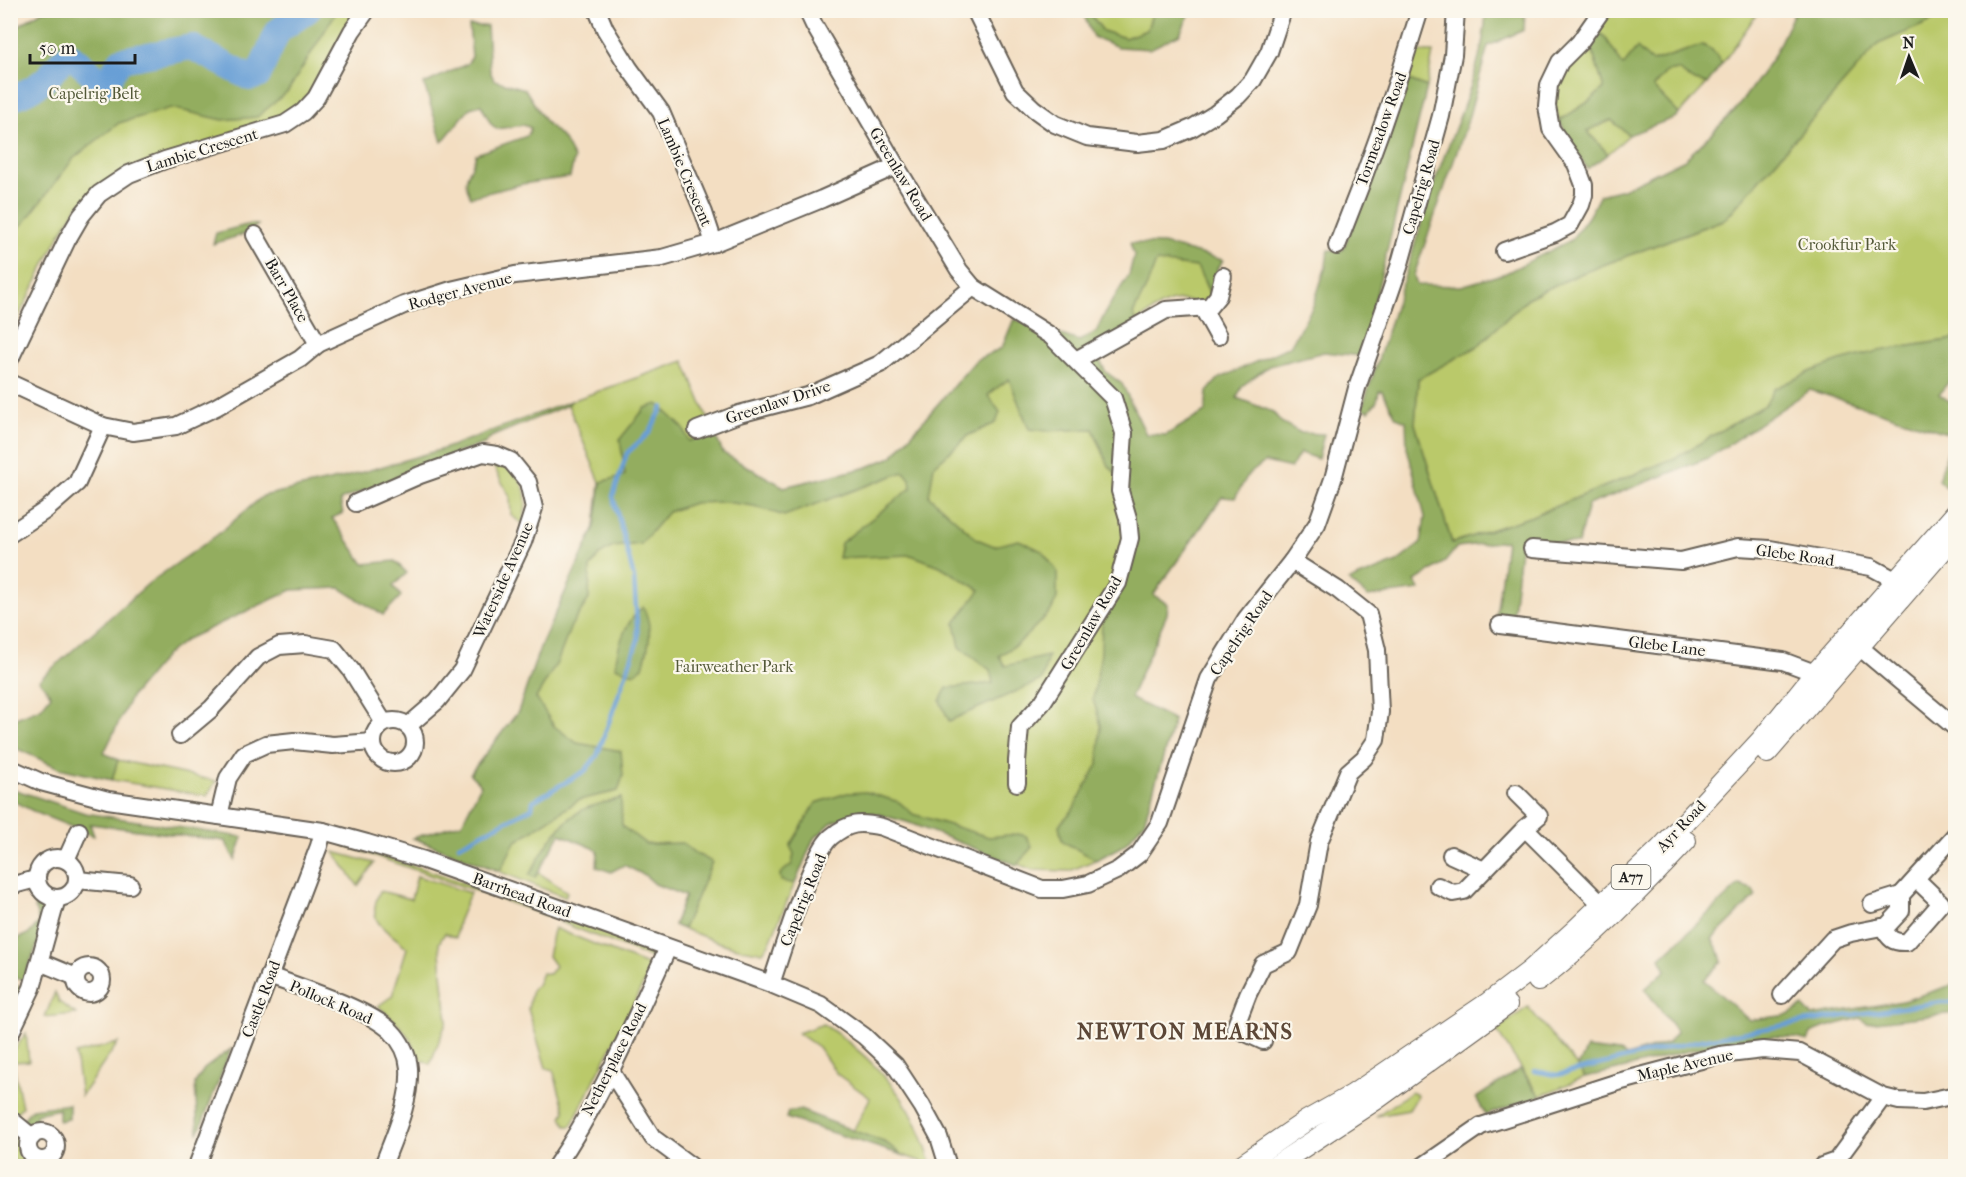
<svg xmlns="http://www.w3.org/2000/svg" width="1966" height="1177" font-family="'IM FELL French Canon',serif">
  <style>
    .green { fill: #bac96b; stroke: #6b7244; stroke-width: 1.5 }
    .forest { fill: #93ad5f; stroke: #58643e; stroke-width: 1.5 }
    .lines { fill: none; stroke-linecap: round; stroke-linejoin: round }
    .stream { stroke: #689fd6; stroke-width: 4.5 }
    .river { stroke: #689fd6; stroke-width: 26 }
    .minor-casing { stroke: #676056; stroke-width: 20 }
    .major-casing { stroke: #676056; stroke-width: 22 }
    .minor { stroke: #fff; stroke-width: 16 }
    .major { stroke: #fff; stroke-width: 20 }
    .labels { text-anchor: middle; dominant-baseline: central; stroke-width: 4.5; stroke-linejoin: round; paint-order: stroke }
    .shield { fill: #fbf7ec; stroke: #5f5e5a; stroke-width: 1.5 }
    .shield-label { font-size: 15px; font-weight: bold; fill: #1c1c1c }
    .park-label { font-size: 16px; fill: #535938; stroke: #fbf7ec }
    .street-label { font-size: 16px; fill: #1c1c1c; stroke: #fbf7ec }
    .district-label { font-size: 22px; font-weight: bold; letter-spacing: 1.5px; fill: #5c4737; stroke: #fbf7ec }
  </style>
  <rect width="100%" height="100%" fill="#fbf7ec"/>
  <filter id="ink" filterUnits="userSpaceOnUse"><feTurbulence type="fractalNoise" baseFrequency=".0167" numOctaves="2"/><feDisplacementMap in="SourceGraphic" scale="12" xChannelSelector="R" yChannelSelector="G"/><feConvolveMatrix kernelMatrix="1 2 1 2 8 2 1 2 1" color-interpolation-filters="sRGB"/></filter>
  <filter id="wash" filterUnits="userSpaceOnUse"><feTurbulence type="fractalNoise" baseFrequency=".008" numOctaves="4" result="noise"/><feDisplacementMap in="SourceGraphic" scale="24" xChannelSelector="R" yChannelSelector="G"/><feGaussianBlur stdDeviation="1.35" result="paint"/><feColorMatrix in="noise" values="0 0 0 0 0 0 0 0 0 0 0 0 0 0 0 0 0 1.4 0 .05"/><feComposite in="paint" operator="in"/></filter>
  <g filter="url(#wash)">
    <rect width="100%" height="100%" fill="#f3dec2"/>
    <g class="green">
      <polygon points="42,11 357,11 317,84 303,102 282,120 102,185 77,207 59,236 11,332 10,31"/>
      <polygon points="1088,11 1153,11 1147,30 1125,38 1103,31"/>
      <polygon points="1609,11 1759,11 1722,64 1712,50 1703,45 1652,62 1623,67 1605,37 1596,31"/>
      <polygon points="1955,11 1955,339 1878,351 1767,404 1675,458 1532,516 1452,543 1415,424 1418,379 1478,346 1529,297 1582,273 1725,219 1878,44"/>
      <path d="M1589,41L1604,88L1591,100L1559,121C1546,77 1560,72 1589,41Z"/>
      <polygon points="1415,52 1433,52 1427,87 1407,79"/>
      <polygon points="1678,70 1694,81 1707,84 1679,114 1653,87 1666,72"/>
      <polygon points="1612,120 1629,135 1608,154 1587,131"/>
      <path d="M1156,261L1198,267L1211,298L1196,304C1174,293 1154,309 1137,322L1133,314L1146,288Z"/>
      <path d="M1014,319L1118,428L1241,468L1208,518L1153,595L1106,687L1174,720L1144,822L1124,845L1102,857L1070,871L1033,870L907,822L874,813L850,815L831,823L813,840L770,942L763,952C732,950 703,936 674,925L688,888L563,828L538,872L567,892L565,897L413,838L462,823L481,785L470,774L518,712L541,645L595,527L600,482L568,405L571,401L684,361L722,453L784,487L865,468L892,457L976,360L1002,348Z"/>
      <path d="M490,460C497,464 509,468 515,474C529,487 527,508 522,524L511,515L510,497Z"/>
      <polygon points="118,760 216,781 207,796 112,780"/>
      <path d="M343,845C413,863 480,888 548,914V916Z"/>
      <polygon points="334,852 374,863 358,886"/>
      <path d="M417,876L470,893L458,922L456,938L445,933L439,943L447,1021L430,1064L418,1058C411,1034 396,1022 378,1006L392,996L407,948C387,928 364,925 380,891L411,899Z"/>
      <polygon points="567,919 649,950 654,959 560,922"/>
      <path d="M554,928L652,967L571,1126H566L562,1117L565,1111L553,1070L546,1068L528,1009L532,989L537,985L542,973L549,974L555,966L548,956C551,946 550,938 554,928Z"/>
      <polygon points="55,992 59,1002 76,1014 45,1017"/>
      <polygon points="1528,1007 1578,1067 1585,1077 1540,1096 1496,1030"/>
      <path d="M823,1024C860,1048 899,1085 917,1125C923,1138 927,1152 932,1165L902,1155L886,1143L853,1131L870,1098L837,1074L818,1047L798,1033Z"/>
      <polygon points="26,1033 29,1061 13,1062 22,1107 12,1116 10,1056"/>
      <polygon points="118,1043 81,1096 75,1054"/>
      <polygon points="1411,1092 1418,1095 1409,1110 1376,1116"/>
      <polygon points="14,1136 19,1140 19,1155 31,1166 20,1166 11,1157 11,1140"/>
    </g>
    <g class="forest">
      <polygon points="42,11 42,10 337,11 288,91 257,117 223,120 171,108 119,123 74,158 25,222 11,235 11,31"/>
      <polygon points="1082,11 1088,11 1103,31 1125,38 1147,30 1153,11 1191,11 1180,34 1150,49 1118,47 1093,37"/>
      <path d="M1486,11H1525L1524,30L1488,46L1467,123L1414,275L1417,285L1461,286L1506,273L1571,240L1588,217L1600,195L1623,189L1685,159L1696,149L1737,108L1772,59L1795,11H1955L1878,44L1725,219L1582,273L1529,297L1478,346L1418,379L1415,424L1452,543L1532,516L1675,458L1766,404L1774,389L1812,371L1840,361L1878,351L1955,339V374L1939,394L1955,405L1956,492L1953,494L1938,480L1953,435L1810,390L1708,458L1588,505L1578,544L1521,541L1512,621L1496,616L1506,541L1457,547L1445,562L1415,581L1420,590L1368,597L1349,581L1397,562L1421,543L1425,517L1407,448L1406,421L1396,417L1382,391H1379L1377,401L1369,411L1362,408C1388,333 1410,257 1435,181C1454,127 1484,68 1486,11Z"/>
      <path d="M469,26H487L490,71L494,80L525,89L545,121L564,140L574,159L570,177L522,184L471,197C459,177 473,171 476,154L527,136L531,128L523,125L497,129L491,124L481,105L470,108L442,142L424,84L467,64L472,57Z"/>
      <polygon points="1596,31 1605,37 1623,66 1637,48 1652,62 1703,45 1712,50 1722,64 1707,84 1694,81 1678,70 1666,72 1653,87 1679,114 1676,117 1629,135 1611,120 1587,131 1608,154 1587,169 1559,121 1591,100 1604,88 1589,41"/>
      <polygon points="1407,79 1427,87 1377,292 1360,356 1324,352 1269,366 1242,386 1237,398 1273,412 1281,422 1301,433 1324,434 1318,459 1300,453 1291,468 1265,462 1248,475 1235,498 1222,497 1153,595 1168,604 1167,614 1130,698 1174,720 1144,822 1124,845 1096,860 1062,841 1059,825 1072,811 1098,764 1101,725 1093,699 1101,653 1102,616 1135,549 1125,484 1109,466 1093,429 1047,431 1029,429 1009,379 988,395 1000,412 996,423 969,435 934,466 929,496 977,539 994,546 1019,540 1042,551 1057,571 1057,598 1051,611 1019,643 999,656 1005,666 1048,656 1042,680 949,721 940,701 947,688 993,683 990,670 960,647 955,623 980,590 940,566 911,555 838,558 841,543 911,488 910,479 904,472 784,516 754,506 725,502 694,503 668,512 641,544 613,547 599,555 590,568 589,599 571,626 557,663 536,698 554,726 577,743 621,751 623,776 618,791 579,800 515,842 500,871 413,838 462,823 481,785 470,774 518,712 541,645 595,527 601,482 625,475 620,439 645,408 658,404 683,428 689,441 714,432 723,453 784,487 865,468 892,457 976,360 1002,348 1014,319 1079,341 1096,332 1107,309 1129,275 1134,255 1130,243 1163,244 1223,260 1217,269 1215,293 1211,295 1197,267 1156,262 1146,288 1133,314 1142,333 1098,357 1106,372 1122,384 1146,434 1166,435 1205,412 1207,392 1218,379 1290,346 1313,306 1326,266 1328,250 1343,250"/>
      <polygon points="250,224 258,225 245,234 213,244 216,233"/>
      <polygon points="571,401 568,405 491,437 484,444 462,451 340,500 343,513 332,518 364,564 395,561 407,573 393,586 401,596 383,615 340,588 292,590 187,639 166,655 131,697 104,753 118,760 112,780 59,768 11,746 11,720 41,708 51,695 39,680 149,583 217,535 263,496 342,478 443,449"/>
      <path d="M643,607C654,628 649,646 643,667L634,674L615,667C618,645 625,621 643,607Z"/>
      <polygon points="10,788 85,813 243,837 235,860 225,841 90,824 94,836 37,813 11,800"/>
      <polygon points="866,792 899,802 913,814 989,837 1018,834 1026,836 1032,847 1017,865 907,822 874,813 850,815 831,823 813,840 795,884 781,881 780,874 792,864 794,854 790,846 816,803 847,793"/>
      <path d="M621,798L622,826L646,844L682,843L695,853L712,862L683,929L674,925L685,896L655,884L646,876L624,865L611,872L597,867L598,850L560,834L535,878L529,875C544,850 557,823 584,809C595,804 609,802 621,798Z"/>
      <path d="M1739,885L1752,889L1756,896L1712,939L1719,951L1722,962L1704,980L1749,1020L1788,1015L1803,1006L1812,1016L1903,1001L1955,984V1013L1867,1023L1860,1018L1826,1027L1811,1033L1808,1041C1761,1026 1690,1051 1644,1063C1624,1069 1605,1073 1585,1077L1578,1067L1587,1048L1619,1052L1627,1056L1668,1043L1677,1032L1645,989L1666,970L1660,958Z"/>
      <path d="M31,894C36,897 43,901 46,906C51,916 28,968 23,980L11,977L10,942L30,933L39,922Z"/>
      <polygon points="10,983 21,987 11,1012 10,1012"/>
      <polygon points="231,1049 198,1134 195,1083 204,1069"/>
      <polygon points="1520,1069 1540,1096 1486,1115 1476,1098"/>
      <polygon points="69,1104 69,1119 59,1121 59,1109 36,1114 37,1124 32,1126 22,1120 32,1109"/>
      <polygon points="800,1110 886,1143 902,1155 786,1118 788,1112"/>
    </g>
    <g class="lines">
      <g class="stream">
        <polyline points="459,845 532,808 533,801 585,771 597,756 638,640 634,578 613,496 627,453 649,433 663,407"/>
        <polyline points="1535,1071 1557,1075 1701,1040 1803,1022 1941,1002 1956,1002"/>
      </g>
      <path class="river" d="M10,99C24,93 38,87 49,76C56,68 60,60 70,55L98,79L106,82L121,60L192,47L250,78L258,76L278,31L308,10"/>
    </g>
  </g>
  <g filter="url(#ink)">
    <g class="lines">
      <g class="minor-casing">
        <g id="minor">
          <polyline points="597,10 605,29 629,68 661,112 704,213 714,243"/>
          <polyline points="807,10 814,25 896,166 959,270 973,287 1051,336 1113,398 1124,433 1120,491 1128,518 1130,538 1118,583 1042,703 1020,727 1017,761 1017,783"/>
          <polyline points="975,10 1015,91 1034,109 1055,124 1087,137 1137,143 1164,140 1192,128 1215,114 1238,96 1253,80 1269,52 1283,10"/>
          <polyline points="255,235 318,344"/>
          <path d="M1337,246C1368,169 1396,90 1420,10"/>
          <polyline points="1504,251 1555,233 1570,225 1581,205 1584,195 1584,185 1576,164 1551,129 1547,106 1549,85 1560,62 1579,43 1602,10"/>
          <polyline points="1202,307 1218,336"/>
          <polyline points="10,359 67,240 81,216 99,194 129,174 165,160 285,124 303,112 316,98 352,31 367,10"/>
          <polyline points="1076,360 1166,310 1209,307 1218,296 1223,276"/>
          <polyline points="10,383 103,426 133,432 176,426 216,407 300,359 318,344 404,305 451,290 515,275 662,258 714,243 822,199 896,166"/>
          <polyline points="697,430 739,414 808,396 880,364 973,287"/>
          <polyline points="356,503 420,475 483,453 497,455 511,461 528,482 534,508 523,542 462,670 437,701 408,726"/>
          <polyline points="10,534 46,510 77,483 103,426"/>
          <polyline points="1532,549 1681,561 1738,547 1770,549 1871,567 1897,581 1905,588"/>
          <polyline points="1500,625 1783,661 1815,673 1825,681"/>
          <polyline points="1851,640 1956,728"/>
          <circle cx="394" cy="742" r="21"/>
          <polyline points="180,735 211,709 258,657 279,646 305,644 334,649 351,670 384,723"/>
          <polyline points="10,768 41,782 108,800 323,831 367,843 424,860 517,893 771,984 821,1005 864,1036 895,1065 922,1106 939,1137 948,1166"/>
          <polyline points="1516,793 1539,816 1525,828 1609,912"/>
          <polyline points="219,816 228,778 244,754 266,744 294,741 333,745 373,742"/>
          <polyline points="1451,855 1484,870"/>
          <circle cx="57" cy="878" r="20"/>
          <polyline points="66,860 79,831"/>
          <polyline points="77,880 130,885"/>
          <polyline points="10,886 36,879"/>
          <polyline points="1438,886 1453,893 1464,891 1525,828"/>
          <polyline points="1872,904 1901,895"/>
          <path d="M1883,927C1889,939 1893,943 1907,942L1941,903L1916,879"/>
          <polyline points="40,962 76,977"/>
          <circle cx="89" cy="980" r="13"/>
          <path d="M269,976C302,988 368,1009 391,1031C401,1041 408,1055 409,1068C411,1101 394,1136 383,1166"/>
          <path d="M771,984C781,955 811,854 831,837C849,822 860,822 882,827L1042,889H1063L1088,884L1118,870L1139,854L1160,823L1209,679L1246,619L1292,561L1317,524L1333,479L1357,388L1399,267L1441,116L1453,55L1456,10"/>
          <polyline points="1782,995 1833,939 1851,933 1887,926 1901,911 1901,895 1956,834"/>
          <polyline points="10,1034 32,988 57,898"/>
          <polyline points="1263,1041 1235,1028 1248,994 1263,964 1289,952 1308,905 1319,842 1348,772 1364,758 1376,740 1380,712 1377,650 1368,614 1338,590 1292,561"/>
          <polyline points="610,1070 653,1138 691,1166"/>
          <polyline points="10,1119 32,1137"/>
          <circle cx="42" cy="1146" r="14"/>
          <polyline points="197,1166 319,846 323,831"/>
          <path d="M556,1166C601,1101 634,1020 668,948"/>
          <polyline points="1423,1166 1481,1126 1618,1082 1720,1055 1763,1050 1800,1053 1883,1097 1899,1101 1923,1102 1956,1095"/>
          <polyline points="1822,1166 1836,1161 1883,1097"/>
        </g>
      </g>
      <g class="major-casing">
        <g id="major">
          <polyline points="1767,753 1956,535"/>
          <path d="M1538,981C1591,940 1640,890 1686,841"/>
          <polyline points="1240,1166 1306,1121 1352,1095 1489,1002 1531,970 1574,931 1661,848 1710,795 1762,739 1815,673 1956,513"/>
          <polyline points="1275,1166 1377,1099 1507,1005"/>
        </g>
      </g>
      <use href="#minor" class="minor"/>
      <use href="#major" class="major"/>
    </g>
  </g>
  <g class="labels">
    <rect class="shield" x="1611.5" y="865" width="39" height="24" rx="4.5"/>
    <g class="shield-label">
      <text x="1631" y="877">A77</text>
    </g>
    <g class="park-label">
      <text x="94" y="93">Capelrig Belt</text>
      <text x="1847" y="244">Crookfur Park</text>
      <text x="734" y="666">Fairweather Park</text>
    </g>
    <g class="street-label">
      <text transform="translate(1381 129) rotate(-70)">Tormeadow Road</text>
      <text transform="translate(202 150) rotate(-17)">Lambie Crescent</text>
      <text transform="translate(685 172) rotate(67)">Lambie Crescent</text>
      <text transform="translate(901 174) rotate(59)">Greenlaw Road</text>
      <text transform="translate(1421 187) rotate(-74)">Capelrig Road</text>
      <text transform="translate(287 290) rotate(60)">Barr Place</text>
      <text transform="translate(460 291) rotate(-15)">Rodger Avenue</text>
      <text transform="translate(778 402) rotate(-18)">Greenlaw Drive</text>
      <text transform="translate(1795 555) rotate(8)">Glebe Road</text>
      <text transform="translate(503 580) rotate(-66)">Waterside Avenue</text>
      <text transform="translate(1091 623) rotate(-60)">Greenlaw Road</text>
      <text transform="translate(1241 633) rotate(-56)">Capelrig Road</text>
      <text transform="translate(1667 646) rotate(7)">Glebe Lane</text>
      <text transform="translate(1681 826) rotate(-47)">Ayr Road</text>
      <text transform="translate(522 895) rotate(20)">Barrhead Road</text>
      <text transform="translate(803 900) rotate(-68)">Capelrig Road</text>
      <text transform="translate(261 999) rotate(-69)">Castle Road</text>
      <text transform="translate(331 1002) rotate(23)">Pollock Road</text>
      <text transform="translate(614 1059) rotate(-63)">Netherplace Road</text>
      <text transform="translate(1685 1065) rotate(-13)">Maple Avenue</text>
    </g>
    <g class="district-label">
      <text x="1185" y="1032">NEWTON MEARNS</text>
    </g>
  </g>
  <rect width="1966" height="1177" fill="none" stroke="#fbf7ec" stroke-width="36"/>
  <g transform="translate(1909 57) rotate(358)" stroke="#fbf7ec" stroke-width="4.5" paint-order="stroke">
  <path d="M0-4.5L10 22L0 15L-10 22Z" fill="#1c1c1c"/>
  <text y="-9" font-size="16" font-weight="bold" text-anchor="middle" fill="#1c1c1c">N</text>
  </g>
  <path d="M30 54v9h105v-9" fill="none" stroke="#1c1c1c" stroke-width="3"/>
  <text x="39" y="54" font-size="18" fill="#1c1c1c" stroke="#fbf7ec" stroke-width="4.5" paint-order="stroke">50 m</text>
</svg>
